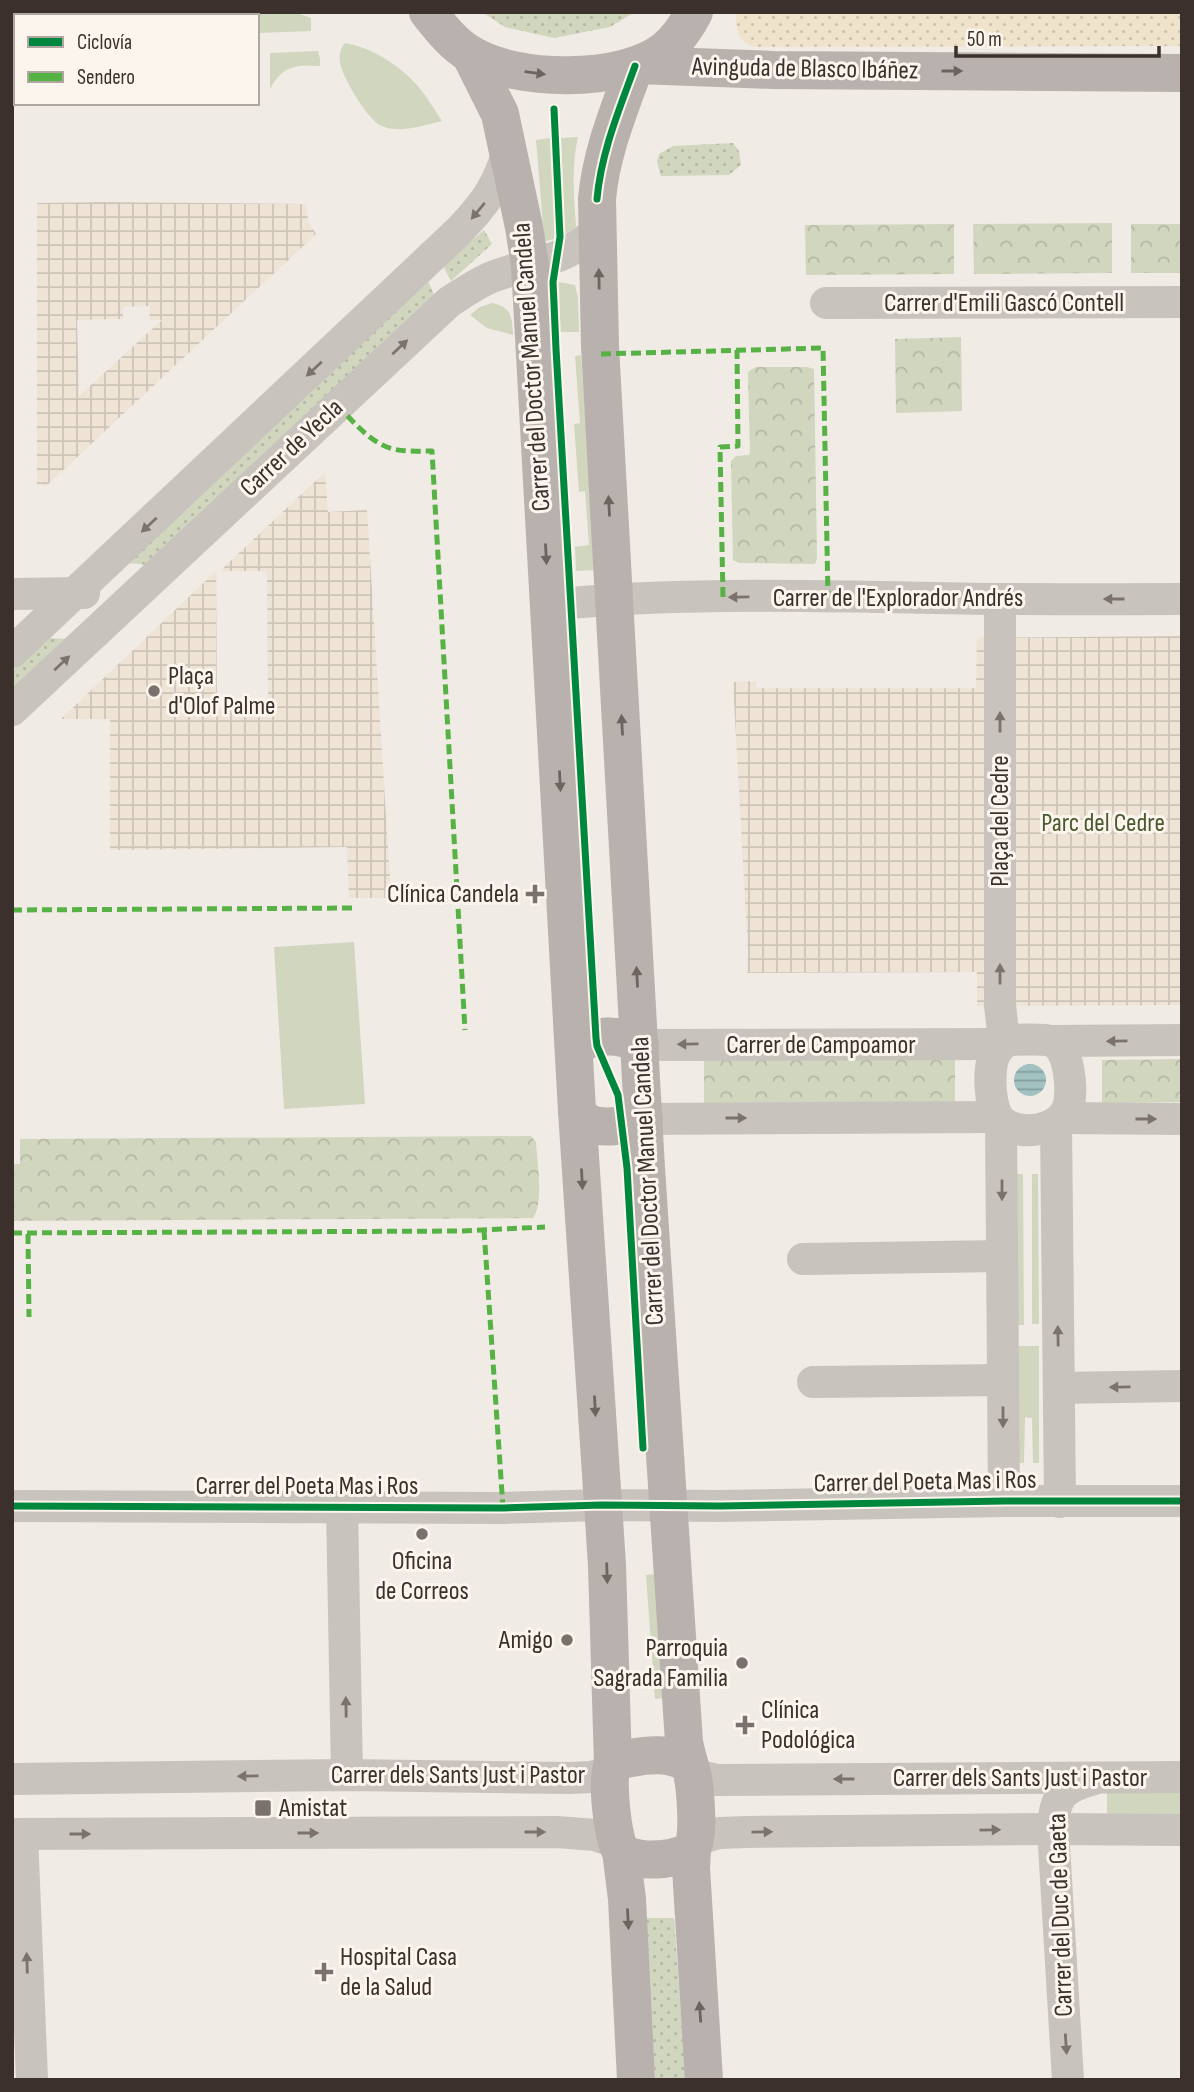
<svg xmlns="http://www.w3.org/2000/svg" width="1194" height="2092" font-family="'Sofia Sans Condensed',sans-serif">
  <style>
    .grass { fill: #d1d6bf }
    .sand { fill: url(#sand-dots) }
    .park { fill: url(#park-crowns) }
    .garden { fill: url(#garden-dots) }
    .plaza { fill: url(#plaza-grid); fill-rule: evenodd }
    .water { fill: url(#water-rules) }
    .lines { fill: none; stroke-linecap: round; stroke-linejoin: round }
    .minor { stroke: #c9c3be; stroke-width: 32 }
    .major { stroke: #b8b1ad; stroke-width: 38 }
    .quiet { stroke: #57b246; stroke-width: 5; stroke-dasharray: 10 5; stroke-linecap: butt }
    .cycleway-casing { stroke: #fbf5ee; stroke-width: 11 }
    .cycleway { stroke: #00873e; stroke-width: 7 }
    .oneway { fill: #6d645f }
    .oneway2 { fill: #7b726d }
    .poi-dot { fill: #7a716c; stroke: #fbf5ee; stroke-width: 2.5 }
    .labels { text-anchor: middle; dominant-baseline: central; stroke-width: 6; stroke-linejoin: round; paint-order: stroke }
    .street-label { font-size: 26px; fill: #3b302b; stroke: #fbf5ee }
    .poi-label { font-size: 26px; fill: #3b302b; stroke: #fbf5ee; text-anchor: start }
    .park-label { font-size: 26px; fill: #4a5a2e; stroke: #fbf5ee }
  </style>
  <defs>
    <pattern id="sand-dots" width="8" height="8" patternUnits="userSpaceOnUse" patternTransform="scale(1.75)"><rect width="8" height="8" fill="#efe3cc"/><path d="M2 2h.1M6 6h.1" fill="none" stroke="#cec3af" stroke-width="1.8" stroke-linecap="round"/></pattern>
    <pattern id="park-crowns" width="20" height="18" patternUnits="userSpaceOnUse" patternTransform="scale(1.75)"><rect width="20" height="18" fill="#d1d6bf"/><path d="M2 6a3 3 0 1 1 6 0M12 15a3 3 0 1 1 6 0" fill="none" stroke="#b4b8a4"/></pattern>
    <pattern id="garden-dots" width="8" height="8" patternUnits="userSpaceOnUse" patternTransform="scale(1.75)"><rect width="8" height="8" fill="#d1d6bf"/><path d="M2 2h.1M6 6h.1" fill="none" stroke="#b4b8a4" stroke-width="1.8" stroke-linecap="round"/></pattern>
    <pattern id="plaza-grid" width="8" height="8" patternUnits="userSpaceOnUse" patternTransform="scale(1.75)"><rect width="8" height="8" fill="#eee3d5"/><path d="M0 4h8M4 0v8" fill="none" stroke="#cdc3b7"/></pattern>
    <pattern id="water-rules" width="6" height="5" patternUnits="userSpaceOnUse" patternTransform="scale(1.75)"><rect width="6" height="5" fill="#a1c2c1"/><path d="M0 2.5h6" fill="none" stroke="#849e9d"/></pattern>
  </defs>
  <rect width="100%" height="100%" fill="#f0ebe5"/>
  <g class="grass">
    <polygon points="228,12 295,12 311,18 311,31 257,33 257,16 124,16"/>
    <path d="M345,43C371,47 399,65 416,84C426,95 434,109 442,121C424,125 400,134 382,126C368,121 343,78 340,63C339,55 340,49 345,43Z"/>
    <path d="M318,51L320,59V66C296,64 282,66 270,89V53Z"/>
    <path d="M578,137C571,166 574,197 576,226L572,235L565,238L561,138Z"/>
    <polygon points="550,138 555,224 554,239 546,241 544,237 536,140"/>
    <polygon points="559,282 575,285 578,297 579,332 560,332"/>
    <path d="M492,303C512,307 512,317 513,335L487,328L470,315L480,307Z"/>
    <polygon points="581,355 596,570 576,571 575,547 589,545 585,491 579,492 574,424 580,423 575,356"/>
    <polygon points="354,942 365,1104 284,1109 274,947"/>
    <polygon points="1017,1174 1023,1174 1024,1325 1018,1325"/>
    <polygon points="1032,1174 1038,1174 1039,1324 1032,1324"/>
    <polygon points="1018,1346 1039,1346 1039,1463 1033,1463 1032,1418 1025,1417 1024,1463 1018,1463"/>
    <polygon points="655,1574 664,1698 655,1699 646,1575"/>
    <polygon points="1107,1791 1182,1791 1182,1819 1107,1820"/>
  </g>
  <path class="sand" d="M736,12H1182V46L755,47C736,41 736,30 736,12Z"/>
  <g class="park">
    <polygon points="1112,223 1112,273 974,274 973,224"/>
    <polygon points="954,224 954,274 806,275 805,225"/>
    <rect x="1131" y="224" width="51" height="49"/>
    <polygon points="961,337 962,411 896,413 895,339"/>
    <polygon points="756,367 807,367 814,369 817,558 815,564 739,563 733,560 731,461 736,456 749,455 750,452 748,374 749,371"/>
    <polygon points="955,1058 955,1102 704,1103 704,1059"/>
    <polygon points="1182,1059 1182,1102 1102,1103 1102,1060"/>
    <path d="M531,1136L536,1142C537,1161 544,1204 533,1218L12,1221V1164H20V1139Z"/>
  </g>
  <g class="garden">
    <polygon points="482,12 635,12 610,27 554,38 505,27"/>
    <polygon points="733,143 739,151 741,165 729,175 661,176 657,162 659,154 673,146"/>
    <polygon points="484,230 492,244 451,281 443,266"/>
    <polygon points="428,281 435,297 148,565 127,563"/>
    <polygon points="47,638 69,639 12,692 12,671"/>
    <polygon points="645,1918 674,1918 686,2080 655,2080"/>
  </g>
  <g class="plaza">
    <path d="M105,202L306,204L308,221L316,234L45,487L42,484H37V203ZM149,306L150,320H162L79,396L77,320L123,319V307Z"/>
    <polygon points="325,472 328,512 367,510 391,898 349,898 347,847 110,850 110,719 61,719 216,571 217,709 268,709 267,571 220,571"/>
    <polygon points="1182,636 1182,1005 977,1006 977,972 747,973 748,953 733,682 756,681 757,688 976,688 977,638"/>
  </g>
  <circle class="water" cx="1030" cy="1080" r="16"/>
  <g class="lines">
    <g class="minor">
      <polyline points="826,303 1182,302"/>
      <polyline points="12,594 84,593"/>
      <polyline points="1000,599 1000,1005 1003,1032 1008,1040"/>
      <path d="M549,605C677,592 808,596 937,598C1018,600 1100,599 1182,599"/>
      <path d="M12,652L459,231C484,205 498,186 508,151"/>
      <path d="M12,710L449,302C463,293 477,283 492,277C531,262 570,262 598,228"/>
      <path d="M1008,1040C1019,1040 1041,1038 1051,1041C1070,1047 1072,1088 1069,1104C1063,1130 1022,1138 1002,1122C989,1112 988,1070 994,1056C997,1049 1002,1044 1008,1040Z"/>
      <polyline points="1052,1041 1182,1040"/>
      <polyline points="640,1045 1002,1044"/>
      <polyline points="1062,1118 1182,1119"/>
      <polyline points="644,1119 997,1117"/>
      <polyline points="1001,1121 1004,1501"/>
      <polyline points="1056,1124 1060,1502"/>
      <polyline points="803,1259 1002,1256"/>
      <polyline points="813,1382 1003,1380"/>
      <polyline points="1059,1388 1182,1386"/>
      <polyline points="12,1506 503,1508 602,1505 720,1506 1004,1501 1182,1501"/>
      <polyline points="342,1507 347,1775"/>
      <polyline points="692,1772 703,1777 717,1780 1182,1777"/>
      <polyline points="12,1779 347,1775 570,1778 591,1777 610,1772"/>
      <polyline points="12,1834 557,1832 595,1835 617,1843"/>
      <polyline points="22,1834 32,2080"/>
      <polyline points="695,1840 719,1833 747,1832 1053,1829 1182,1830"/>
      <path d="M1068,2080L1053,1829C1055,1796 1061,1788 1094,1779"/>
    </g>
    <g class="major">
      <path d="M428,12C440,27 453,44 470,54C515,82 622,84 665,50C677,40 687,26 694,12"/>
      <polyline points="470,54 500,114 524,227 530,265 577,1111 607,1565 613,1765"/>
      <polyline points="638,65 774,70 1182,73"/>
      <path d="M635,66C619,110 601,153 597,199L600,346L614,599L646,1168L684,1742C686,1753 689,1763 692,1773C695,1785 700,1839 692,1848C686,1855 672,1858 663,1859C651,1860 630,1860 621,1851C613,1843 606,1777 612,1767C616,1761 624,1759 631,1758C651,1754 669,1753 688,1763"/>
      <path d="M575,1046C594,1034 620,1033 640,1045"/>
      <path d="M577,1111C580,1114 581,1117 584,1120C596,1131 630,1126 644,1119"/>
      <polyline points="692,1848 691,1868 704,2080"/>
      <polyline points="621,1851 627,1899 636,2080"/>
    </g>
    <g class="quiet">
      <polyline points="601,354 823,348 828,596"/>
      <path d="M337,405C353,421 370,443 393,449C406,452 419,451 432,451L465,1030"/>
      <polyline points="723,597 720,447 738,446 737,350"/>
      <polyline points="12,910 356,908"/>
      <polyline points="484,1230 503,1508"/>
      <polyline points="12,1233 461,1231 545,1227"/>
      <polyline points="28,1234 29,1317"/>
    </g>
    <g class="cycleway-casing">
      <g id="cycleway">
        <polyline points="554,109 560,237 553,282 556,349 596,1038 597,1046 618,1095 627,1168 643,1448"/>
        <path d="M597,199C601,153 619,110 635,66"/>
        <polyline points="12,1506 503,1508 602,1505 720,1506 1004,1501 1182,1501"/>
      </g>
    </g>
    <use href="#cycleway" class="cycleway"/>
  </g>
  <defs><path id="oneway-solid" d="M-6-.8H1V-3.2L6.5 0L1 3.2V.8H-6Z" transform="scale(1.75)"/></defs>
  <g class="oneway">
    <use href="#oneway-solid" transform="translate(952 71)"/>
    <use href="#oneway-solid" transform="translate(535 73) rotate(7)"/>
    <use href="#oneway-solid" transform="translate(599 279) rotate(-91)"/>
    <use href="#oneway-solid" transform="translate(609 506) rotate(-93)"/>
    <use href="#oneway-solid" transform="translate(546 554) rotate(87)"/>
    <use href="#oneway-solid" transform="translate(622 725) rotate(-93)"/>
    <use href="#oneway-solid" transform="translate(560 781) rotate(87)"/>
    <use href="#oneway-solid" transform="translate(637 977) rotate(-93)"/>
    <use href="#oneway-solid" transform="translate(582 1179) rotate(87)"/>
    <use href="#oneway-solid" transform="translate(595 1406) rotate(87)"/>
    <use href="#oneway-solid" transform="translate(607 1573) rotate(88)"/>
    <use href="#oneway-solid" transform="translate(628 1919) rotate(87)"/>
    <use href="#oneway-solid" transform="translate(700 2012) rotate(-94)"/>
  </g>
  <g class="oneway2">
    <use href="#oneway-solid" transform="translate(478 211) rotate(130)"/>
    <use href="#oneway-solid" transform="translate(400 347) rotate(-43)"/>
    <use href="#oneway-solid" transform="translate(314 369) rotate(137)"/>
    <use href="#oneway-solid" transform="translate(149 525) rotate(137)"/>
    <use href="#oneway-solid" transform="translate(739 597) rotate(179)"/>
    <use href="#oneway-solid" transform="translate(1114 599) rotate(180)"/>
    <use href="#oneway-solid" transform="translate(62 663) rotate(-43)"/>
    <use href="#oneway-solid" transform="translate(1000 722) rotate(-90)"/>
    <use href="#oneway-solid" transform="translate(1000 974) rotate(-90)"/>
    <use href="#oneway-solid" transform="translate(1117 1041) rotate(179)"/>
    <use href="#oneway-solid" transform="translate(688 1044) rotate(179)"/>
    <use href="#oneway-solid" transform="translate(736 1118)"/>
    <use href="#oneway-solid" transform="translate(1146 1119)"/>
    <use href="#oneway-solid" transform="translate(1002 1190) rotate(90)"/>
    <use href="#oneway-solid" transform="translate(1058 1336) rotate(-91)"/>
    <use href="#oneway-solid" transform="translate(1120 1387) rotate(179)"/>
    <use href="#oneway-solid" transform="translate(1003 1417) rotate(90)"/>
    <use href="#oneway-solid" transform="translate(346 1707) rotate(-91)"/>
    <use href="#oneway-solid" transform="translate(248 1776) rotate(179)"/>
    <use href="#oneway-solid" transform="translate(844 1779) rotate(180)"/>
    <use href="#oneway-solid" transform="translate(990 1830) rotate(-1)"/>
    <use href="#oneway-solid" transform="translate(535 1832)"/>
    <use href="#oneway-solid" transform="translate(762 1832) rotate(-1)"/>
    <use href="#oneway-solid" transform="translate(308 1833)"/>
    <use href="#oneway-solid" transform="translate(80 1834)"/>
    <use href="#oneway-solid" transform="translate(27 1963) rotate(-92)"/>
    <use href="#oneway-solid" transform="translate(1066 2044) rotate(86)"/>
  </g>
  <g class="poi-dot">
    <circle cx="154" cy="691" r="7"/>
    <path d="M531.5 883.5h7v7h7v7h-7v7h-7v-7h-7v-7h7z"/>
    <circle cx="422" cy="1534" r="7"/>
    <circle cx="567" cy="1640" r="7"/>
    <circle cx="742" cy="1663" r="7"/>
    <path d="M741.5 1714.5h7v7h7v7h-7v7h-7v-7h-7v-7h7z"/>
    <rect x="254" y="1799" width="18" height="18" rx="3.5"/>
    <path d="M320.5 1961.5h7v7h7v7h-7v7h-7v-7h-7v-7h7z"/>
  </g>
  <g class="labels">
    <g class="street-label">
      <text transform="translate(805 69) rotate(1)">Avinguda de Blasco Ibáñez</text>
      <text x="1004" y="303">Carrer d'Emili Gascó Contell</text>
      <text transform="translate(532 367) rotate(-94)">Carrer del Doctor Manuel Candela</text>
      <text transform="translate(292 448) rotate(-43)">Carrer de Yecla</text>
      <text x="898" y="598">Carrer de l'Explorador Andrés</text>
      <text transform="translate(1000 821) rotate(-90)">Plaça del Cedre</text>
      <text x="821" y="1045">Carrer de Campoamor</text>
      <text transform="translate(648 1181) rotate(-93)">Carrer del Doctor Manuel Candela</text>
      <text transform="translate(925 1482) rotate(-1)">Carrer del Poeta Mas i Ros</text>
      <text x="307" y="1486">Carrer del Poeta Mas i Ros</text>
      <text x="458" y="1775">Carrer dels Sants Just i Pastor</text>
      <text x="1020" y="1778">Carrer dels Sants Just i Pastor</text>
      <text transform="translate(1061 1915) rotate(-92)">Carrer del Duc de Gaeta</text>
    </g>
    <g class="poi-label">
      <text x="168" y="676">Plaça<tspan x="168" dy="30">d'Olof Palme</tspan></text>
      <text x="519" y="894" text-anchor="end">Clínica Candela</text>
      <text x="422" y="1561" text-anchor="middle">Oficina<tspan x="422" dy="30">de Correos</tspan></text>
      <text x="553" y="1640" text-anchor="end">Amigo</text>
      <text x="728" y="1648" text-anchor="end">Parroquia<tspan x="728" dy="30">Sagrada Familia</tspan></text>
      <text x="761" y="1710">Clínica<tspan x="761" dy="30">Podológica</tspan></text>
      <text x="279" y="1808">Amistat</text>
      <text x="340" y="1957">Hospital Casa<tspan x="340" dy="30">de la Salud</tspan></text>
    </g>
    <g class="park-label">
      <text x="1103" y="823">Parc del Cedre</text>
    </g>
  </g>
  <rect width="1194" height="2092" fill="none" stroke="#3b302b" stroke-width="28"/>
  <rect x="14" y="14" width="245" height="91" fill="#fbf5ee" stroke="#aea6a0" stroke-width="2"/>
  <rect x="28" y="37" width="35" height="10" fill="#00873e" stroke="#aea6a0" stroke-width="2"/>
  <text x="77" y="49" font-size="21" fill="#3b302b">Ciclovía</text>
  <rect x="28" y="72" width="35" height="10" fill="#57b246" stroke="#aea6a0" stroke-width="2"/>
  <text x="77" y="84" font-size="21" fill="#3b302b">Sendero</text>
  <path d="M956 46v10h203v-10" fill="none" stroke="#3b302b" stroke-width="3.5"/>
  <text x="967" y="46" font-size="21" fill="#3b302b" stroke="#fbf5ee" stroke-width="5" paint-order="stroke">50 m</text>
</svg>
